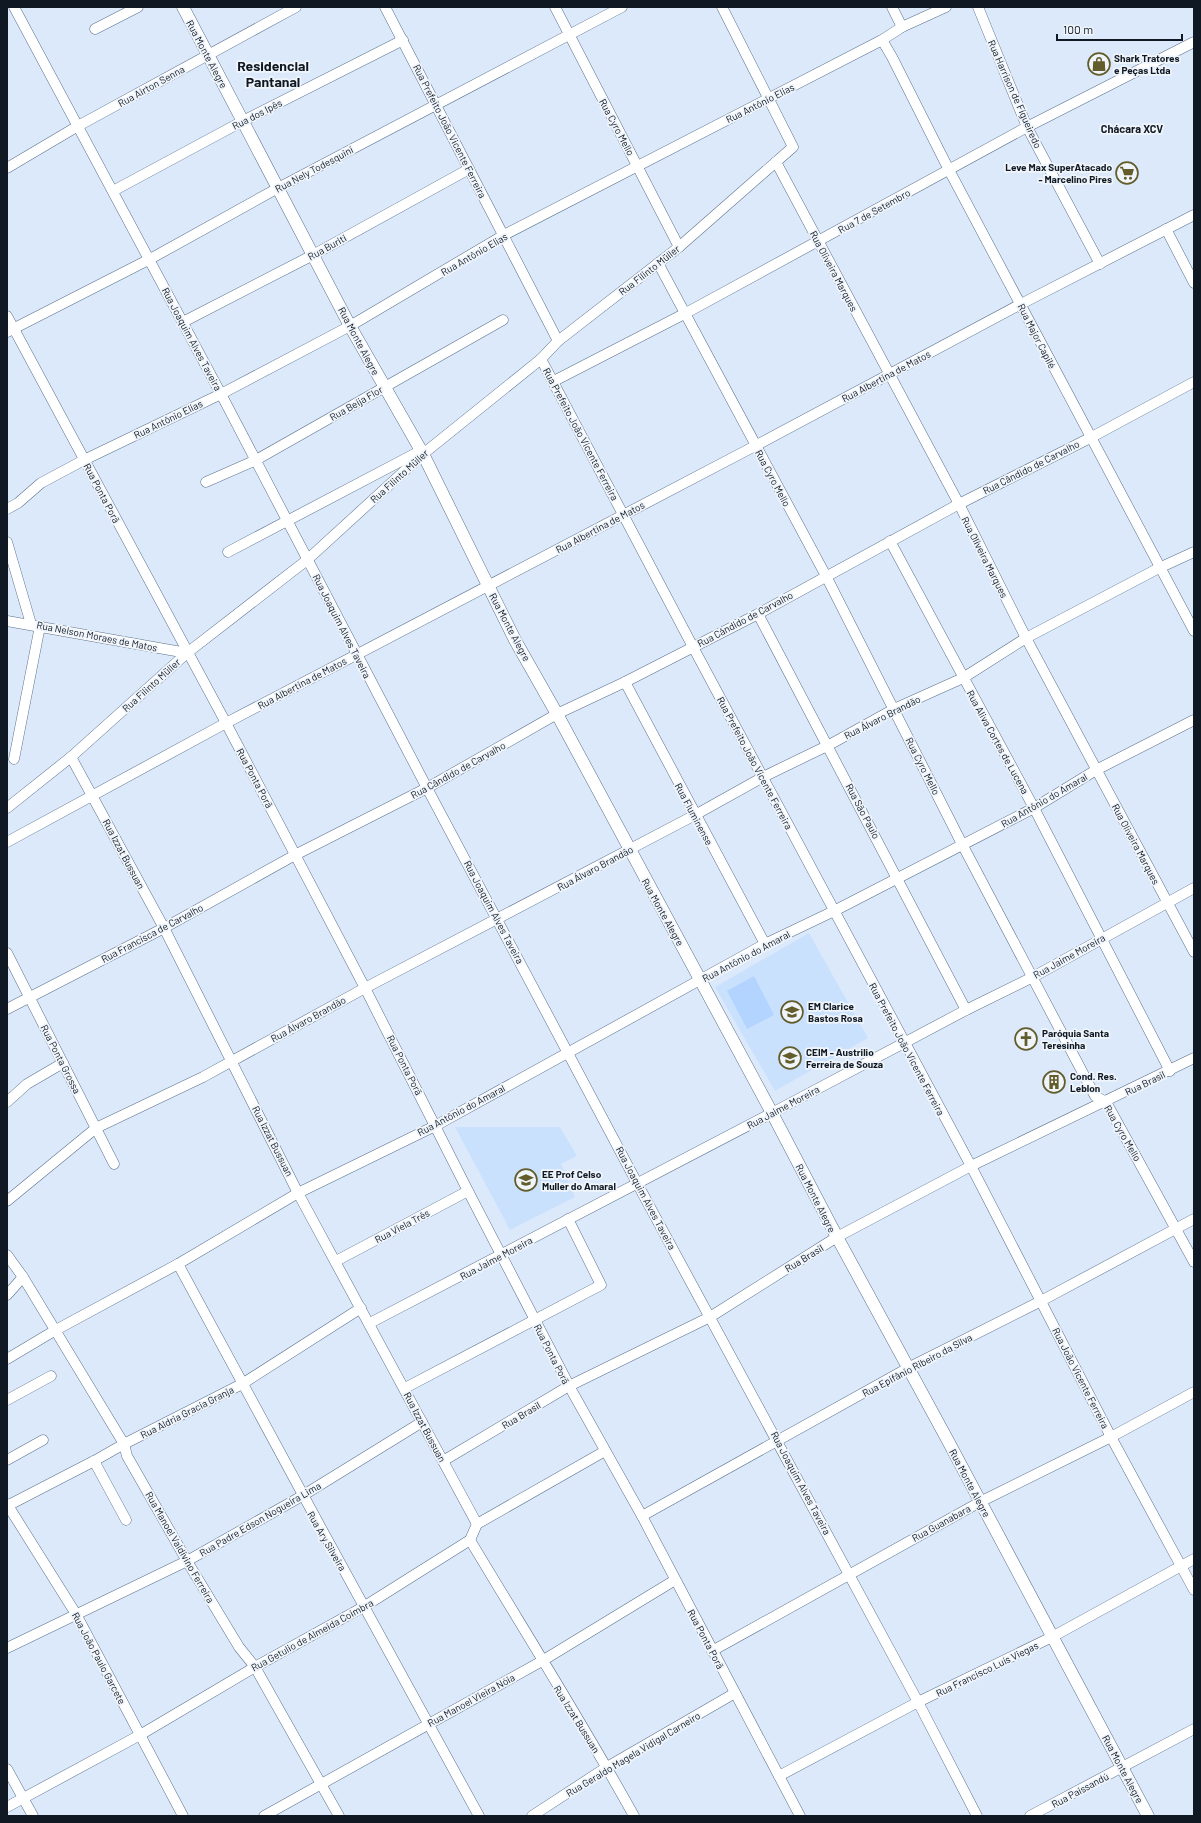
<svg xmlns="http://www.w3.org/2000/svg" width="1201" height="1823" font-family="Barlow,sans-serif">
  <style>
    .built { fill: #cae1fe }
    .green { fill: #b2d4fe }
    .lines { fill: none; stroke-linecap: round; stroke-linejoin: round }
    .minor-casing { stroke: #5b718b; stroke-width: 11 }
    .tertiary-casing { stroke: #5b718b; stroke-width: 13 }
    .minor { stroke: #fff; stroke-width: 10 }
    .tertiary { stroke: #fff; stroke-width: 12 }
    .labels { text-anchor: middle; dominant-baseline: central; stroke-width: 3.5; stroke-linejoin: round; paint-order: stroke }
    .street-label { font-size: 10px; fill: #101923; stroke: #f0f5fb }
    .poi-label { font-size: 10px; font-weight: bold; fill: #101923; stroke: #f0f5fb; text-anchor: start }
    .neighbourhood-label { font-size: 11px; font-weight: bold; fill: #101923; stroke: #f0f5fb }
    .district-label { font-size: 14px; font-weight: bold; fill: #101923; stroke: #f0f5fb }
  </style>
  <rect width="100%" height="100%" fill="#dbe9fb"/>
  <g class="built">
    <polygon points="809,933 868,1038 775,1091 715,987"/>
    <polygon points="455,1127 560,1127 577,1156 561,1164 575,1197 510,1230"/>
  </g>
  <polygon class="green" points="754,976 774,1015 747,1029 727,991"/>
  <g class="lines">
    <g class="minor-casing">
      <g id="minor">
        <polyline points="14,7 221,394 427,788 637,1183 918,1702 977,1816"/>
        <polyline points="385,7 558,341"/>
        <polyline points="555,7 679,247"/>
        <polyline points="892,7 902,27"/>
        <polyline points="978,7 1027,127 1100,264"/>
        <polyline points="95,29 138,7"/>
        <polyline points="882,40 892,57 949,170 1194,631"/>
        <polyline points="776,162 959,504 1026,638 1194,952"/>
        <polyline points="7,168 78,126 296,7"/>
        <polyline points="113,191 243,121 403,40"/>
        <polyline points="1166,229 1194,283"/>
        <polyline points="658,263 826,576 962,844 1095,1096 1106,1102 1194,1262"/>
        <polyline points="7,316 226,723 365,988 468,1191 573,1393 642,1516 800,1816"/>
        <polyline points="183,322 313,255 469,169"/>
        <polyline points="7,332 150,259 278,188 622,7"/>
        <polyline points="541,359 693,647 971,1166 1111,1437 1194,1590"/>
        <polyline points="554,381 686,313 1027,127 1194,42"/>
        <polyline points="206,482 256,460 503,320"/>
        <polyline points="7,509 18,503 41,483 84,460 221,394 350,326 504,235 882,40 902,27 946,7"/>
        <polyline points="890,541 1034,808 1170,1071"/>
        <polyline points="7,542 31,624"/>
        <polyline points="228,552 420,451"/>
        <polyline points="758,614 966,1010"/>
        <polyline points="7,621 187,653"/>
        <polyline points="625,682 765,944"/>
        <polyline points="71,757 164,928 298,1193 477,1524"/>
        <polyline points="14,759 40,626"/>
        <polyline points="7,808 71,757 187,653 307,560 423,454 541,359 558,341 679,247 793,147 722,7"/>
        <polyline points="7,842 226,723 755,446 1021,304 1194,215"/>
        <polyline points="7,953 114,1164"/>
        <polyline points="7,1009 164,928 295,855 427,788 557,714 625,682 758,614 959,504 1090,438 1194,382"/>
        <polyline points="7,1102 27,1084 63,1063"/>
        <polyline points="7,1201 96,1128 203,1077 365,988 695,815 763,777 829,745 894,709 963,678 1026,638 1159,568 1194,552"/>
        <polyline points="7,1255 23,1277 124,1444 127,1456 187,1561 239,1647 255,1667 339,1816"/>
        <polyline points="336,1261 468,1191"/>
        <path d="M178,1264C277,1449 378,1632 479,1816"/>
        <polyline points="7,1295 23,1277"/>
        <polyline points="370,1323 772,1113 966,1010 1033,977 1194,888"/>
        <polyline points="7,1359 54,1331 178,1264 298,1193 435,1126 765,944 834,911 1034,808 1096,770 1194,720"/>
        <polyline points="405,1388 601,1285 568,1219"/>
        <polyline points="7,1400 51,1376"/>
        <polyline points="7,1460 43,1440"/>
        <polyline points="94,1461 126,1520"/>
        <polyline points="443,1461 569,1386 710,1317 837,1237 971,1166 1194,1058"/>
        <polyline points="7,1504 76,1614 183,1816"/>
        <polyline points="7,1506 94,1461 124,1444 242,1384 361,1308"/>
        <polyline points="642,1516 908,1368 1041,1301 1194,1219"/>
        <path d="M470,1540C525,1632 582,1722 634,1816"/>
        <polyline points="7,1648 187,1561 302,1496 422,1422"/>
        <polyline points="712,1651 980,1502 1111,1437 1194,1392"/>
        <polyline points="7,1769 33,1816"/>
        <polyline points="779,1776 918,1702 1052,1637 1194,1559"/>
        <polyline points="7,1807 140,1735 255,1667 365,1606 470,1540 477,1524 605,1451"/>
        <polyline points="264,1816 542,1661 675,1580"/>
        <polyline points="532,1816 607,1767 735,1693"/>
        <polyline points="1030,1816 1194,1729"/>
      </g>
    </g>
    <g class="tertiary-casing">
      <polyline id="tertiary" points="183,7 350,326 423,454 515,640 557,714 772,1113 837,1237 947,1439 1148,1816"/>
    </g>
    <use href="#minor" class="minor"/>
    <use href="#tertiary" class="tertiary"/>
  </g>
  <defs>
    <g id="shop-ring" transform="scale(1.15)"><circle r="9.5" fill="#f0f5fb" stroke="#625d2a" stroke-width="1.5"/><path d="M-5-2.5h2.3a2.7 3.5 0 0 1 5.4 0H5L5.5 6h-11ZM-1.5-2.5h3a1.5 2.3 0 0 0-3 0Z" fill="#625d2a"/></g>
    <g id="supermarket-ring" transform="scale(1.15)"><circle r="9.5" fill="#f0f5fb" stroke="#625d2a" stroke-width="1.5"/><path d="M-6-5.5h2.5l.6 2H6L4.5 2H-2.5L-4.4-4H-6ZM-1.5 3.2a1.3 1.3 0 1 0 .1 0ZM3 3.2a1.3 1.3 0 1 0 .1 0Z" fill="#625d2a"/></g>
    <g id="school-ring" transform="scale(1.15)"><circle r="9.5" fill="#f0f5fb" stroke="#625d2a" stroke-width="1.5"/><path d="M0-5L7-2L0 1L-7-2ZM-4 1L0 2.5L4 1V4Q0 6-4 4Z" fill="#625d2a"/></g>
    <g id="church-ring" transform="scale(1.15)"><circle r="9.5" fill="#f0f5fb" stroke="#625d2a" stroke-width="1.5"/><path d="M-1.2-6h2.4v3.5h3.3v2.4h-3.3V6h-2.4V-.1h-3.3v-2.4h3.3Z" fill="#625d2a"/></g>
    <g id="building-ring" transform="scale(1.15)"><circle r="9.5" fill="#f0f5fb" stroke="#625d2a" stroke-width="1.5"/><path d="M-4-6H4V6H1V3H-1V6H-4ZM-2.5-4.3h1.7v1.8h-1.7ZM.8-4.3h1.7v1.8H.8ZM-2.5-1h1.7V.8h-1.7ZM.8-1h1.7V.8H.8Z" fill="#625d2a"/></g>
  </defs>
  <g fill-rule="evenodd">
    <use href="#shop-ring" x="1099" y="64"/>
    <use href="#supermarket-ring" x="1127" y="173"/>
    <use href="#school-ring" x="792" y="1012"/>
    <use href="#church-ring" x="1026" y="1039"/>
    <use href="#school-ring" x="790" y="1058"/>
    <use href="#building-ring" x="1054" y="1082"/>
    <use href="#school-ring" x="526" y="1180"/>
  </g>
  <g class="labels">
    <g class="street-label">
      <text transform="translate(207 54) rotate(62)">Rua Monte Alegre</text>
      <text transform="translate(151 86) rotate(-29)">Rua Airton Senna</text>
      <text transform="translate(1015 94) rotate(66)">Rua Harrison de Figueiredo</text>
      <text transform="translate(760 103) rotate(-27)">Rua Antônio Elias</text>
      <text transform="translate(257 114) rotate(-27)">Rua dos Ipês</text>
      <text transform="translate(617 127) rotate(62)">Rua Cyro Mello</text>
      <text transform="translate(450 131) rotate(63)">Rua Prefeito João Vicente Ferreira</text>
      <text transform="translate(314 169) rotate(-28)">Rua Nely Todesquini</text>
      <text transform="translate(874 211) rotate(-29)">Rua 7 de Setembro</text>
      <text transform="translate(327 247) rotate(-29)">Rua Buriti</text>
      <text transform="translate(474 254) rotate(-30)">Rua Antônio Elias</text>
      <text transform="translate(649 270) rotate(-38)">Rua Filinto Müller</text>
      <text transform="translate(834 271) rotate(62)">Rua Oliveira Marques</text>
      <text transform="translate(1037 336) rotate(63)">Rua Major Capilé</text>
      <text transform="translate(192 339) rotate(62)">Rua Joaquim Alves Taveira</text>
      <text transform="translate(359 341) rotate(62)">Rua Monte Alegre</text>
      <text transform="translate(886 376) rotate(-28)">Rua Albertina de Matos</text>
      <text transform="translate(356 403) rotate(-30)">Rua Beija Flor</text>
      <text transform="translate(168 419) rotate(-26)">Rua Antônio Elias</text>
      <text transform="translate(581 434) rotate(62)">Rua Prefeito João Vicente Ferreira</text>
      <text transform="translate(1031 467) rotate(-27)">Rua Cândido de Carvalho</text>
      <text transform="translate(399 476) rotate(-42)">Rua Filinto Müller</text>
      <text transform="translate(773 478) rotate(62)">Rua Cyro Mello</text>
      <text transform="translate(102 493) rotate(62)">Rua Ponta Porã</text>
      <text transform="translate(600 527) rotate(-28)">Rua Albertina de Matos</text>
      <text transform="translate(985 557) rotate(63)">Rua Oliveira Marques</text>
      <text transform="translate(745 619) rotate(-28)">Rua Cândido de Carvalho</text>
      <text transform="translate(342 626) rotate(63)">Rua Joaquim Alves Taveira</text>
      <text transform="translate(510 627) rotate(62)">Rua Monte Alegre</text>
      <text transform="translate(97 636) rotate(11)">Rua Nelson Moraes de Matos</text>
      <text transform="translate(302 683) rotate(-28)">Rua Albertina de Matos</text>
      <text transform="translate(151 685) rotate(-42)">Rua Filinto Müller</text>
      <text transform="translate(882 717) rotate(-27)">Rua Álvaro Brandão</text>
      <text transform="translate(998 742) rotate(61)">Rua Aliva Cortes de Lucena</text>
      <text transform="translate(755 763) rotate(62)">Rua Prefeito João Vicente Ferreira</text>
      <text transform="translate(923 766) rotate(63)">Rua Cyro Mello</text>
      <text transform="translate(458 770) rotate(-29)">Rua Cândido de Carvalho</text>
      <text transform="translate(255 778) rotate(62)">Rua Ponta Porã</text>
      <text transform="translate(1044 800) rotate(-30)">Rua Antônio do Amaral</text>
      <text transform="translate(863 811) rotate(62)">Rua São Paulo</text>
      <text transform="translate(694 814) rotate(62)">Rua Fluminense</text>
      <text transform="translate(1136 844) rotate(62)">Rua Oliveira Marques</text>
      <text transform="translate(124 854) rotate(62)">Rua Izzat Bussuan</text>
      <text transform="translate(595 868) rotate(-28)">Rua Álvaro Brandão</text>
      <text transform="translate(494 912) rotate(62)">Rua Joaquim Alves Taveira</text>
      <text transform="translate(663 912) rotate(61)">Rua Monte Alegre</text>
      <text transform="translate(152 933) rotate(-28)">Rua Francisca de Carvalho</text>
      <text transform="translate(746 956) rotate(-28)">Rua Antônio do Amaral</text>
      <text transform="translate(1069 956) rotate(-29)">Rua Jaime Moreira</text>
      <text transform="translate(308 1019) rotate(-29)">Rua Álvaro Brandão</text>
      <text transform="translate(907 1049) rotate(62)">Rua Prefeito João Vicente Ferreira</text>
      <text transform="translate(61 1059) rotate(63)">Rua Ponta Grossa</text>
      <text transform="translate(405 1065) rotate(63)">Rua Ponta Porã</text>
      <text transform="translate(1145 1083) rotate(-26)">Rua Brasil</text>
      <text transform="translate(783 1107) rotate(-28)">Rua Jaime Moreira</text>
      <text transform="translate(461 1110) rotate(-28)">Rua Antônio do Amaral</text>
      <text transform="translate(1123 1133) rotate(60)">Rua Cyro Mello</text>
      <text transform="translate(273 1141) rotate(63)">Rua Izzat Bussuan</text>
      <text transform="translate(646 1198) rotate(62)">Rua Joaquim Alves Taveira</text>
      <text transform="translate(816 1198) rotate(63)">Rua Monte Alegre</text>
      <text transform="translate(402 1226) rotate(-28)">Rua Viela Três</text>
      <text transform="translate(496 1258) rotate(-28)">Rua Jaime Moreira</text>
      <text transform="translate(804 1258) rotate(-32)">Rua Brasil</text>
      <text transform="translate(552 1354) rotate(63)">Rua Ponta Porã</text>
      <text transform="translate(917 1365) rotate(-28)">Rua Epifânio Ribeiro da Silva</text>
      <text transform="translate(1081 1378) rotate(63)">Rua João Vicente Ferreira</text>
      <text transform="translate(187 1412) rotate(-27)">Rua Aldria Gracia Granja</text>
      <text transform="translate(521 1415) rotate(-31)">Rua Brasil</text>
      <text transform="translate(425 1427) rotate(62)">Rua Izzat Bussuan</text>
      <text transform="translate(801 1483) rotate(62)">Rua Joaquim Alves Taveira</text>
      <text transform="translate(970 1483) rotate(62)">Rua Monte Alegre</text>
      <text transform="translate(260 1519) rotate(-30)">Rua Padre Edson Nogueira Lima</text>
      <text transform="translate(941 1523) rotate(-29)">Rua Guanabara</text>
      <text transform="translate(327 1541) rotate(60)">Rua Ary Silveira</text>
      <text transform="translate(180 1547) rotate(60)">Rua Manoel Valdivino Ferreira</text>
      <text transform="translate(312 1635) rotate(-29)">Rua Getulio de Almeida Coimbra</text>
      <text transform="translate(706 1639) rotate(62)">Rua Ponta Porã</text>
      <text transform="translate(99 1658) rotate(62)">Rua João Paulo Garcete</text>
      <text transform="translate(987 1669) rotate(-26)">Rua Francisco Luís Viegas</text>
      <text transform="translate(471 1700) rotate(-29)">Rua Manoel Vieira Nóia</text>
      <text transform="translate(577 1719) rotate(58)">Rua Izzat Bussuan</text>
      <text transform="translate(633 1754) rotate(-31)">Rua Geraldo Magela Vidigal Carneiro</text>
      <text transform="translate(1123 1769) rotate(62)">Rua Monte Alegre</text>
      <text transform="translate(1080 1790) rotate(-28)">Rua Paissandú</text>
    </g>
    <g class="poi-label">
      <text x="1114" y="58">Shark Tratores<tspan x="1114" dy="12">e Peças Ltda</tspan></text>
      <text x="1112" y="167" text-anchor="end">Leve Max SuperAtacado<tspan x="1112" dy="12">- Marcelino Pires</tspan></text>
      <text x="808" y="1006">EM Clarice<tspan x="808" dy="12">Bastos Rosa</tspan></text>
      <text x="1042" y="1033">Paróquia Santa<tspan x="1042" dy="12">Teresinha</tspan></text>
      <text x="806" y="1052">CEIM - Austrilio<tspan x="806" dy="12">Ferreira de Souza</tspan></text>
      <text x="1070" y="1076">Cond. Res.<tspan x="1070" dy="12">Leblon</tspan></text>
      <text x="542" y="1174">EE Prof Celso<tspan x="542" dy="12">Muller do Amaral</tspan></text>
    </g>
    <g class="neighbourhood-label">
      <text x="1132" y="128">Chácara XCV</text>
    </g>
    <g class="district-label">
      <text x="273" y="65">Residencial<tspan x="273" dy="16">Pantanal</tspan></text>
    </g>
  </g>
  <rect width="1201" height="1823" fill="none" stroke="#101923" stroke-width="16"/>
  <path d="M1057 34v6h125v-6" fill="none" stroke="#101923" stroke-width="2"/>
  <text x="1063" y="34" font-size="12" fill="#101923" stroke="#f0f5fb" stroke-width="3" paint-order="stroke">100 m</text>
</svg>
